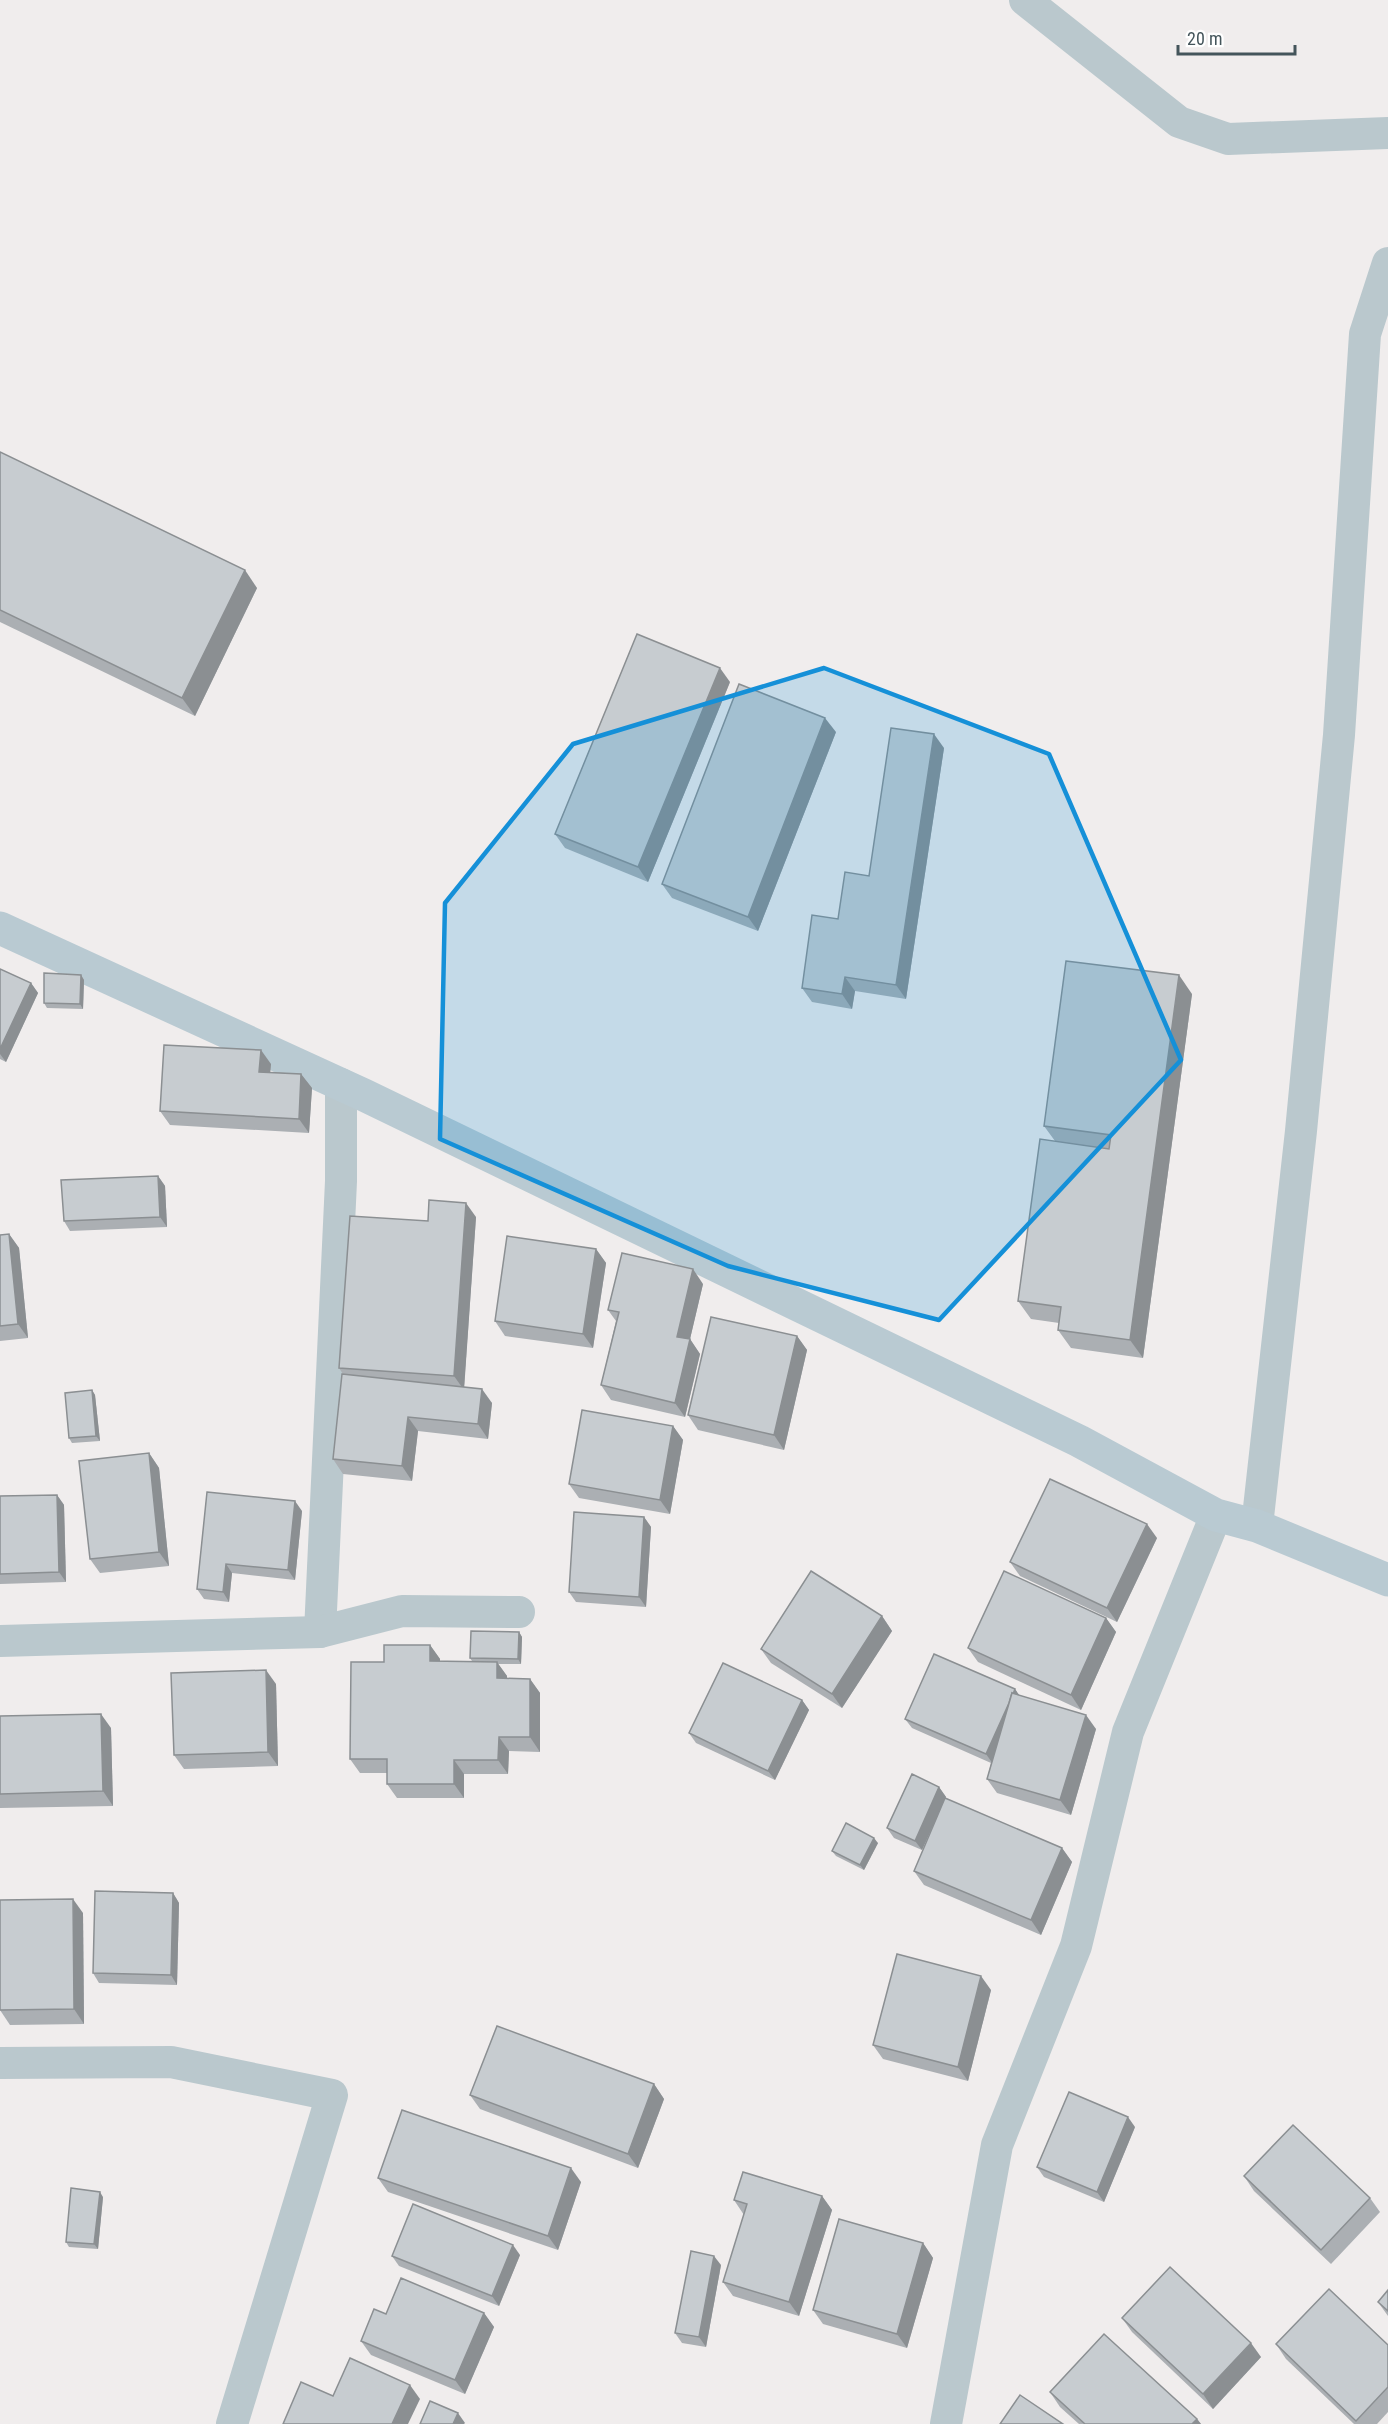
<svg xmlns="http://www.w3.org/2000/svg" width="1388" height="2424" font-family="'Roboto Condensed',sans-serif">
  <style>
    .lines { fill: none; stroke-linecap: round; stroke-linejoin: round }
    .street { stroke: #bac8cd; stroke-width: 32 }
    .secondary { stroke: #b9cad2; stroke-width: 33 }
    .wall { fill: #abafb3 }
    .shaded-wall { fill: #8b8f92 }
    .building { fill: #c7ccd0; stroke: #8b8f92; stroke-width: 1.5 }
    .marked { fill: #1590d8; fill-opacity: 0.2; stroke: #1590d8; stroke-width: 4.5; stroke-linejoin: round }
  </style>
  <rect width="100%" height="100%" fill="#f0eded"/>
  <g class="lines">
    <g class="street">
      <polyline points="1025,0 1179,122 1228,139 1388,133"/>
      <polyline points="1257,1526 1301,1131 1339,735 1365,334 1388,263"/>
      <polyline points="320,1632 341,1181 341,1084"/>
      <polyline points="0,1641 320,1632 402,1611 519,1612"/>
      <polyline points="0,2063 171,2062 332,2095 232,2424"/>
      <polyline points="946,2424 997,2145 1076,1946 1128,1732 1216,1515"/>
    </g>
    <polyline class="secondary" points="0,928 364,1095 1079,1441 1216,1515 1257,1526 1388,1580"/>
  </g>
  <g class="wall">
    <polygon points="0,452 257,588 195,716 0,622"/>
    <polygon points="730,682 648,882 565,848 555,834"/>
    <polygon points="836,732 758,931 672,898 662,884"/>
    <polygon points="944,748 906,999 855,991 852,1009 812,1002 802,988 838,919 869,876"/>
    <polygon points="0,969 31,983 38,993 6,1062 0,1059"/>
    <polygon points="81,975 84,980 83,1009 47,1008 44,1003"/>
    <polygon points="1192,994 1143,1358 1071,1348 1058,1330 1059,1323 1031,1319 1018,1301 1055,1141 1044,1126"/>
    <polygon points="271,1064 270,1072 301,1074 312,1088 309,1133 170,1125 160,1111"/>
    <polygon points="158,1176 165,1186 167,1227 70,1231 64,1221"/>
    <polygon points="476,1217 464,1387 492,1403 488,1439 418,1431 412,1481 343,1474 333,1459 343,1374 339,1368 428,1221"/>
    <polygon points="9,1234 19,1248 28,1338 0,1341 0,1235"/>
    <polygon points="596,1249 606,1263 593,1348 505,1336 495,1321"/>
    <polygon points="703,1284 690,1339 700,1354 685,1417 611,1400 601,1385 616,1321 608,1310"/>
    <polygon points="797,1336 807,1350 784,1450 698,1430 688,1415"/>
    <polygon points="92,1390 95,1395 100,1441 72,1443 69,1438"/>
    <polygon points="673,1426 683,1440 670,1514 579,1498 569,1484"/>
    <polygon points="149,1453 159,1468 169,1566 100,1573 90,1559"/>
    <polygon points="207,1492 302,1511 295,1580 232,1573 229,1602 204,1599 197,1589"/>
    <polygon points="57,1495 64,1505 66,1582 0,1584 0,1496"/>
    <polygon points="644,1517 651,1527 646,1607 576,1602 569,1592"/>
    <polygon points="1157,1538 1117,1622 1020,1576 1010,1562"/>
    <polygon points="882,1616 892,1631 842,1708 771,1663 761,1649"/>
    <polygon points="1106,1618 1116,1632 1081,1710 978,1662 968,1648"/>
    <polygon points="519,1632 522,1637 521,1664 498,1664 507,1676 507,1679 530,1679 540,1693 540,1752 509,1751 508,1774 464,1774 464,1798 397,1798 387,1784 387,1773 360,1773 350,1759 384,1662 430,1645 440,1659 440,1661 472,1661 470,1658"/>
    <polygon points="276,1684 278,1766 184,1769 174,1755"/>
    <polygon points="1015,1689 1019,1696 1096,1729 1071,1815 997,1793 987,1779 991,1763 912,1728 905,1719"/>
    <polygon points="802,1700 809,1710 775,1780 696,1743 689,1733"/>
    <polygon points="0,1716 111,1728 113,1806 0,1808"/>
    <polygon points="939,1787 946,1797 945,1799 1062,1848 1072,1862 1041,1935 924,1885 914,1871 937,1817 922,1850 894,1838 887,1828"/>
    <polygon points="878,1843 864,1870 836,1856 832,1851"/>
    <polygon points="173,1893 179,1903 177,1985 99,1983 93,1973"/>
    <polygon points="83,1913 84,2024 10,2025 0,2010"/>
    <polygon points="991,1990 968,2081 883,2059 873,2045"/>
    <polygon points="654,2084 664,2099 638,2168 480,2109 470,2095"/>
    <polygon points="1135,2127 1104,2202 1044,2177 1037,2167"/>
    <polygon points="1244,2176 1370,2198 1380,2212 1331,2264 1254,2191"/>
    <polygon points="378,2178 581,2182 558,2250 388,2192"/>
    <polygon points="822,2196 832,2210 799,2316 733,2296 723,2282 744,2215 734,2200"/>
    <polygon points="103,2197 98,2249 69,2247 66,2242"/>
    <polygon points="923,2243 933,2258 907,2348 823,2324 813,2310"/>
    <polygon points="520,2255 499,2306 399,2266 392,2256"/>
    <polygon points="721,2265 706,2347 682,2343 675,2333"/>
    <polygon points="1388,2290 1388,2316 1378,2302"/>
    <polygon points="484,2313 494,2327 465,2394 371,2355 361,2341 386,2314"/>
    <polygon points="1122,2318 1261,2357 1213,2409 1132,2332"/>
    <polygon points="1276,2344 1388,2345 1388,2412 1377,2424 1354,2424 1286,2359"/>
    <polygon points="1050,2392 1197,2419 1201,2424 1079,2424 1060,2407"/>
  </g>
  <g class="shaded-wall">
    <polygon points="245,570 257,588 195,716 182,698"/>
    <polygon points="720,668 730,682 648,882 638,867"/>
    <polygon points="825,718 836,732 758,931 748,917"/>
    <polygon points="934,734 944,748 906,999 896,985"/>
    <polygon points="81,975 84,980 83,1009 80,1004"/>
    <polygon points="1179,975 1192,994 1143,1358 1130,1340"/>
    <polygon points="845,977 855,991 852,1009 842,994"/>
    <polygon points="31,983 38,993 6,1062 0,1054 0,1049"/>
    <polygon points="261,1050 271,1064 269,1086 259,1072"/>
    <polygon points="301,1074 312,1088 309,1133 299,1119"/>
    <polygon points="158,1176 165,1186 167,1227 160,1217"/>
    <polygon points="466,1203 476,1217 464,1390 454,1376"/>
    <polygon points="9,1234 19,1248 28,1338 18,1324"/>
    <polygon points="596,1249 606,1263 593,1348 583,1334"/>
    <polygon points="693,1269 703,1284 690,1339 700,1354 685,1417 675,1403 677,1337"/>
    <polygon points="797,1336 807,1350 784,1450 774,1435"/>
    <polygon points="482,1389 492,1403 488,1439 478,1424"/>
    <polygon points="92,1390 95,1395 100,1441 96,1436"/>
    <polygon points="408,1417 418,1431 412,1481 402,1466"/>
    <polygon points="673,1426 683,1440 670,1514 660,1500"/>
    <polygon points="149,1453 159,1468 169,1566 159,1552"/>
    <polygon points="57,1495 64,1505 66,1582 59,1572"/>
    <polygon points="295,1501 302,1511 295,1580 288,1570"/>
    <polygon points="644,1517 651,1527 646,1607 639,1597"/>
    <polygon points="1147,1524 1157,1538 1117,1622 1107,1608"/>
    <polygon points="226,1564 232,1573 229,1602 223,1592"/>
    <polygon points="882,1616 892,1631 842,1708 832,1694"/>
    <polygon points="1106,1618 1116,1632 1081,1710 1071,1695"/>
    <polygon points="519,1632 522,1637 521,1664 518,1659"/>
    <polygon points="430,1645 440,1659 440,1675 430,1661"/>
    <polygon points="497,1662 507,1676 507,1693 497,1678"/>
    <polygon points="266,1670 276,1684 278,1766 268,1752"/>
    <polygon points="530,1679 540,1693 540,1752 530,1737"/>
    <polygon points="1015,1689 1022,1699 993,1764 986,1754"/>
    <polygon points="802,1700 809,1710 775,1780 768,1771"/>
    <polygon points="101,1714 111,1728 113,1806 103,1791"/>
    <polygon points="1086,1715 1096,1729 1071,1815 1060,1800"/>
    <polygon points="499,1737 509,1751 508,1774 498,1760"/>
    <polygon points="454,1760 464,1774 464,1798 454,1784"/>
    <polygon points="939,1787 946,1797 922,1850 915,1841"/>
    <polygon points="874,1838 878,1843 864,1870 860,1865"/>
    <polygon points="1062,1848 1072,1862 1041,1935 1031,1920"/>
    <polygon points="173,1893 179,1903 177,1985 171,1975"/>
    <polygon points="73,1899 83,1913 84,2024 74,2009"/>
    <polygon points="981,1976 991,1990 968,2081 958,2067"/>
    <polygon points="654,2084 664,2099 638,2168 628,2154"/>
    <polygon points="1128,2117 1135,2127 1104,2202 1097,2192"/>
    <polygon points="571,2168 581,2182 558,2250 548,2236"/>
    <polygon points="100,2192 103,2197 98,2249 94,2244"/>
    <polygon points="822,2196 832,2210 799,2316 789,2302"/>
    <polygon points="923,2243 933,2258 907,2348 897,2334"/>
    <polygon points="513,2245 520,2255 499,2306 492,2296"/>
    <polygon points="714,2256 721,2265 706,2347 699,2337"/>
    <polygon points="484,2313 494,2327 465,2394 455,2380"/>
    <polygon points="1251,2343 1261,2357 1213,2409 1203,2394"/>
    <polygon points="410,2385 420,2399 408,2424 392,2424"/>
    <polygon points="458,2413 465,2423 464,2424 453,2424"/>
    <polygon points="1197,2419 1201,2424 1192,2424"/>
  </g>
  <g class="building">
    <polygon points="0,452 245,570 182,698 0,610"/>
    <polygon points="637,634 720,668 638,867 555,834"/>
    <polygon points="739,684 825,718 748,917 662,884"/>
    <polygon points="891,728 934,734 896,985 845,977 842,994 802,988 812,915 838,919 845,872 869,876"/>
    <polygon points="1066,961 1179,975 1130,1340 1058,1330 1061,1307 1018,1301 1040,1139 1109,1149 1111,1135 1044,1126"/>
    <polygon points="0,969 31,983 0,1049"/>
    <polygon points="44,973 81,975 80,1004 44,1003"/>
    <polygon points="164,1045 261,1050 259,1072 301,1074 299,1119 160,1111"/>
    <polygon points="158,1176 160,1217 64,1221 61,1180"/>
    <polygon points="429,1200 466,1203 454,1376 339,1368 350,1216 428,1221"/>
    <polygon points="9,1234 18,1324 0,1326 0,1235"/>
    <polygon points="507,1236 596,1249 583,1334 495,1321"/>
    <polygon points="622,1253 693,1269 677,1337 690,1339 675,1403 601,1385 619,1312 608,1310"/>
    <polygon points="711,1317 797,1336 774,1435 688,1415"/>
    <polygon points="342,1374 482,1389 478,1424 408,1417 402,1466 333,1459"/>
    <polygon points="92,1390 96,1436 69,1438 65,1393"/>
    <polygon points="582,1410 673,1426 660,1500 569,1484"/>
    <polygon points="149,1453 159,1552 90,1559 79,1461"/>
    <polygon points="1050,1479 1147,1524 1107,1608 1010,1562"/>
    <polygon points="207,1492 295,1501 288,1570 226,1564 223,1592 197,1589"/>
    <polygon points="57,1495 59,1572 0,1574 0,1496"/>
    <polygon points="574,1512 644,1517 639,1597 569,1592"/>
    <polygon points="811,1571 882,1616 832,1694 761,1649"/>
    <polygon points="1004,1571 1106,1618 1071,1695 968,1648"/>
    <polygon points="471,1631 519,1632 518,1659 470,1658"/>
    <polygon points="384,1645 430,1645 430,1661 497,1662 497,1678 530,1679 530,1737 499,1737 498,1760 454,1760 454,1784 387,1784 387,1759 350,1759 351,1662 384,1662"/>
    <polygon points="934,1654 1015,1689 1013,1694 1012,1693 1009,1703 986,1754 905,1719"/>
    <polygon points="723,1663 802,1700 768,1771 689,1733"/>
    <polygon points="266,1670 268,1752 174,1755 171,1673"/>
    <polygon points="1012,1693 1086,1715 1060,1800 987,1779"/>
    <polygon points="101,1714 103,1791 0,1794 0,1716"/>
    <polygon points="912,1774 939,1787 915,1841 887,1828"/>
    <polygon points="945,1798 1062,1848 1031,1920 914,1871"/>
    <polygon points="846,1823 874,1838 860,1865 832,1851"/>
    <polygon points="95,1891 173,1893 171,1975 93,1973"/>
    <polygon points="73,1899 74,2009 0,2010 0,1900"/>
    <polygon points="897,1954 981,1976 958,2067 873,2045"/>
    <polygon points="497,2026 654,2084 628,2154 470,2095"/>
    <polygon points="1069,2092 1128,2117 1097,2192 1037,2167"/>
    <polygon points="402,2110 571,2168 548,2236 378,2178"/>
    <polygon points="1293,2125 1370,2198 1321,2250 1244,2176"/>
    <polygon points="743,2172 822,2196 789,2302 723,2282 747,2204 734,2200"/>
    <polygon points="71,2188 100,2192 94,2244 66,2242"/>
    <polygon points="413,2204 513,2245 492,2296 392,2256"/>
    <polygon points="839,2219 923,2243 897,2334 813,2310"/>
    <polygon points="691,2251 714,2256 699,2337 675,2333"/>
    <polygon points="1170,2267 1251,2343 1203,2394 1122,2318"/>
    <polygon points="401,2278 484,2313 455,2380 361,2341 374,2309 386,2314"/>
    <polygon points="1329,2289 1388,2345 1388,2387 1356,2421 1276,2344"/>
    <polygon points="1388,2290 1388,2311 1378,2302"/>
    <polygon points="1104,2334 1197,2419 1192,2424 1085,2424 1050,2392"/>
    <polygon points="350,2358 410,2385 392,2424 283,2424 301,2382 333,2396"/>
    <polygon points="1020,2395 1063,2424 1000,2424"/>
    <polygon points="430,2401 458,2413 453,2424 420,2424"/>
  </g>
  <path class="marked" d="M824,668L1049,754L1181,1060L939,1320L728,1266L440,1139L445,903L573,744Z"/>
  <path d="M1178 45v9h117v-9" fill="none" stroke="#44555b" stroke-width="3"/>
  <text x="1187" y="45" font-size="18" fill="#44555b" stroke="#ffffff" stroke-width="4.5" paint-order="stroke">20 m</text>
</svg>
